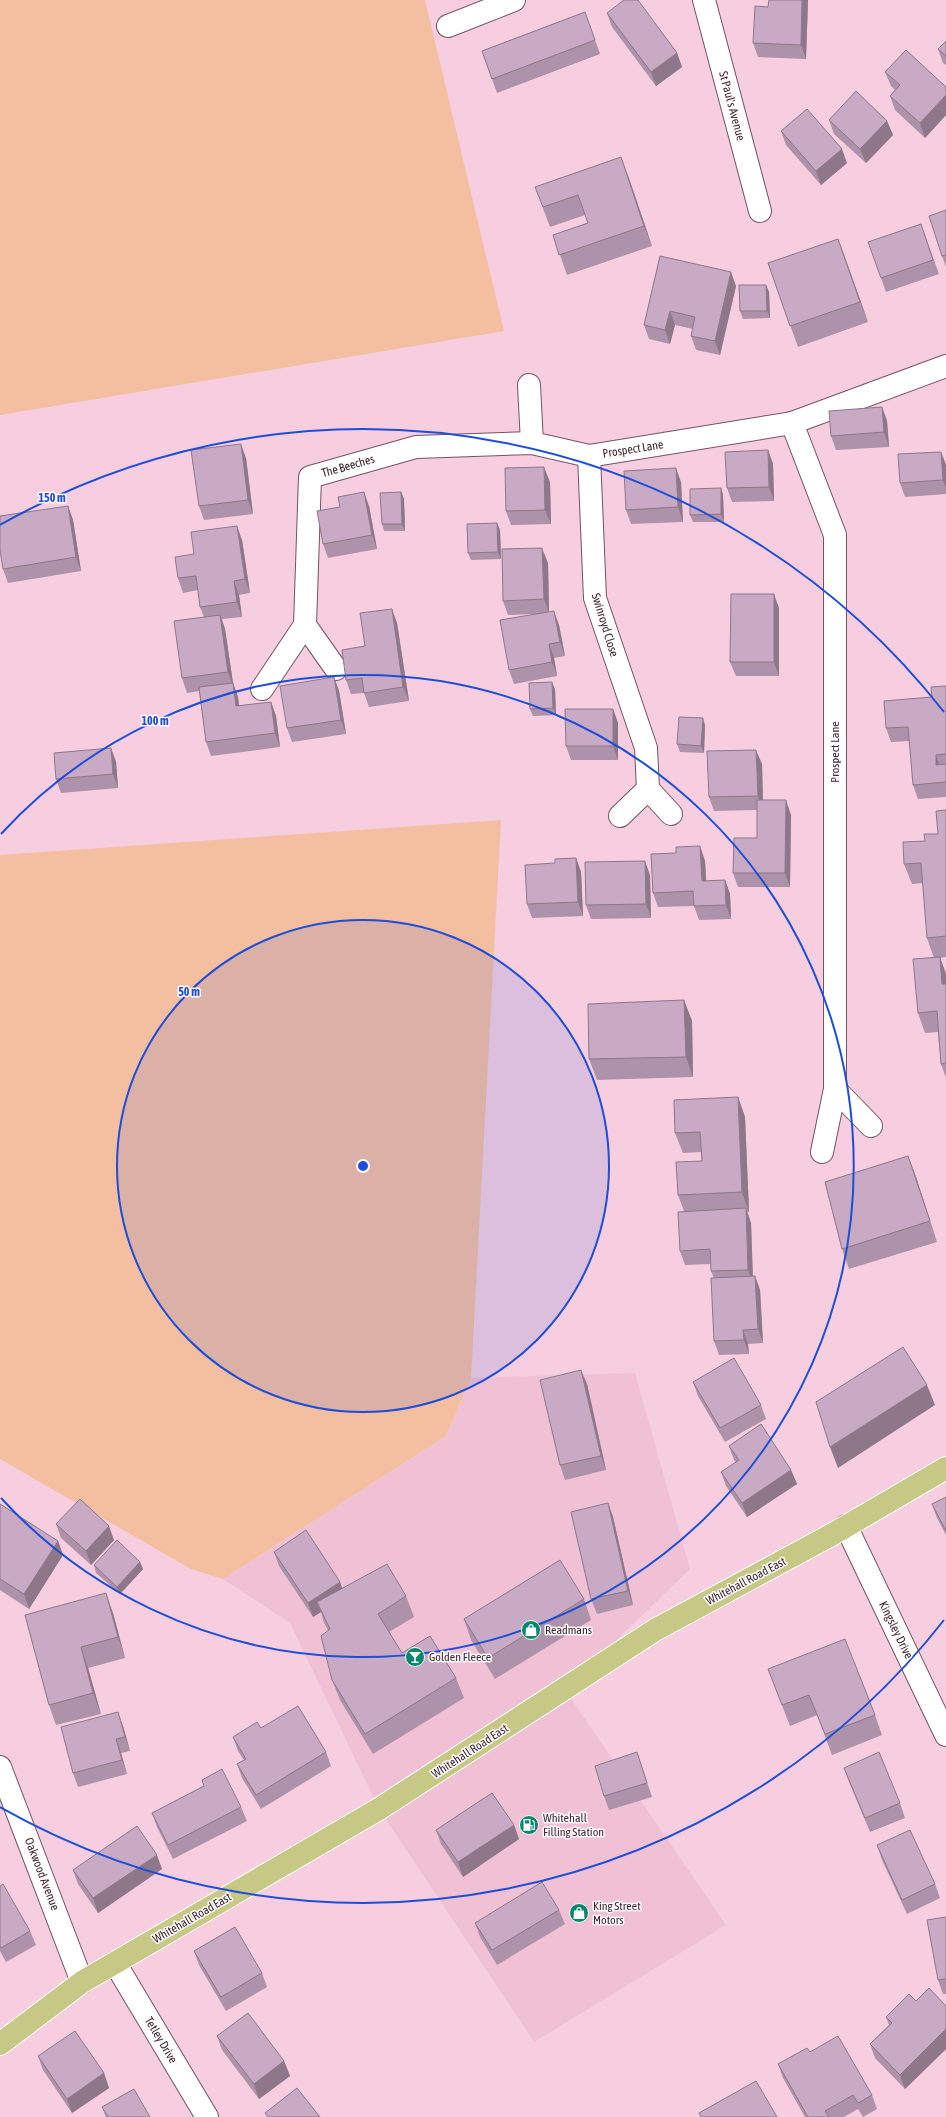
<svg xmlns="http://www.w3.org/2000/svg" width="946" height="2117" font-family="'Asap Condensed',sans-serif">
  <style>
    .built { fill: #f0c1d5 }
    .green { fill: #f4bfa1 }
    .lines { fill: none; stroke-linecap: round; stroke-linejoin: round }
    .minor-casing { stroke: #755362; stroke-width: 24 }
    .major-casing { stroke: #fff; stroke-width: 24 }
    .minor { stroke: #fff; stroke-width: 22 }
    .major { stroke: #c6c886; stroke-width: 22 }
    .wall { fill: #ad92a9 }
    .shaded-wall { fill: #8d7789 }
    .building { fill: #c9aac4; stroke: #8d7789 }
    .ring { fill: none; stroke: #1d4ed8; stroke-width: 2 }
    .labels { text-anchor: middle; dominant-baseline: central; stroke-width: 3; stroke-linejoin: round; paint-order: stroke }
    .street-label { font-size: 12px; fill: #3a2a31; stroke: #fffafc }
    .poi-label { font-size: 12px; fill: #3a2a31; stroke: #fffafc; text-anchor: start }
    .centre { fill: #1d4ed8; stroke: #fffafc; stroke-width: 2 }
    .ring-label { font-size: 12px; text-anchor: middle; font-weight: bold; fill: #1d4ed8; stroke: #fffafc; stroke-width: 3; stroke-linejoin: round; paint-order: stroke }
  </style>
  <rect width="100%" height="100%" fill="#f6cedf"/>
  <polygon class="built" points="635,1373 690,1569 565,1690 726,1925 534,2042 379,1809 290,1623 223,1579 446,1436 471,1378"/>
  <g class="green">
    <polygon points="0,0 425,0 504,331 0,415"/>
    <polygon points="501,820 471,1378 446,1436 223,1579 191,1569 0,1459 0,855"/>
  </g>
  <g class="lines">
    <g class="minor-casing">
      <g id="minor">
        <polyline points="704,0 760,211"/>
        <polyline points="448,26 514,0"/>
        <polyline points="529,385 532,443"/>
        <polyline points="792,423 835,535 835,1089 822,1152"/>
        <polyline points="589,456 595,598 646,748 648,789 671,814"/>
        <polyline points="305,625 336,669"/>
        <polyline points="262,689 305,625 310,477 416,447 532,443 589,456 792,423 946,366"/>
        <polyline points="620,816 648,789"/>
        <polyline points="835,1089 871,1126"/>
        <polyline points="846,1526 946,1735"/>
        <polyline points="0,1767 82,1982"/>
        <polyline points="115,1963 207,2117"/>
      </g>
    </g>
    <g class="major-casing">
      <polyline id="major" points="0,2044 82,1982 379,1809 655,1630 833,1534 946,1468"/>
    </g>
    <use href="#minor" class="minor"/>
    <use href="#major" class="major"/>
  </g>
  <g class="wall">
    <polygon points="808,0 806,59 758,57 753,43 768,7"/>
    <polygon points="585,12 600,54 497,93 482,51"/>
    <polygon points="607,13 677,53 682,67 656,86 612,27"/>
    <polygon points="946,41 946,65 943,63 938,49"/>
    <polygon points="885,72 946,87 946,115 925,138 895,110 890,96 895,90 891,86"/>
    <polygon points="829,120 887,121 893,135 866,163 834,134"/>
    <polygon points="781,131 847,163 821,185 786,145"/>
    <polygon points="621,157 652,246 567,275 553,235 588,223 585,215 550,227 535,187"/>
    <polygon points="946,210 946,267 942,256"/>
    <polygon points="921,224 939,274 886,292 881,278"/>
    <polygon points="838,239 868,322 798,347 768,263"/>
    <polygon points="660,256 736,286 720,355 696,350 691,336 693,329 675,325 670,344 649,339 644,325"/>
    <polygon points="766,285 769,292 770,318 743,319 740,311"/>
    <polygon points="882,407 887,421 889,447 836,450 831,436"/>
    <polygon points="768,450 773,464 774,501 732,502 727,488"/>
    <polygon points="941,452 946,465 946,494 905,497 900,483"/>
    <polygon points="246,458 253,514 204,520 199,506"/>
    <polygon points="550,482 551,524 511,525 506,511"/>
    <polygon points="681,482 683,522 631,524 626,510"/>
    <polygon points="721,488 723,495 724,522 693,522 690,515"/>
    <polygon points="401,492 404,499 405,531 384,531 382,524"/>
    <polygon points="68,506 73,520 81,571 8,583 3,569"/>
    <polygon points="369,506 377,549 328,558 323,544"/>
    <polygon points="497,523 500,530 501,559 471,560 468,553"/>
    <polygon points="242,540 250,593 239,595 242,617 222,619 225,629 233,683 238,697 239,706 271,702 276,716 280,747 211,756 206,742 199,691 187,693 182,678 204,617 200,607 198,590 183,593 178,578 194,554"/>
    <polygon points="548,563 549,612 559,625 565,656 554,658 557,676 514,684 509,670 535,614 508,615 503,601"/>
    <polygon points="779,608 779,676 736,676 730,662"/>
    <polygon points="397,623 409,701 369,707 364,693 351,694 346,680 365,646"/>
    <polygon points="334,677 339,691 346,734 292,742 287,728"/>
    <polygon points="946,686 946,797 918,799 913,785 910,741 891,742 886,728 932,697"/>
    <polygon points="555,689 556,715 533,716 530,709"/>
    <polygon points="613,709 618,723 618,760 571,760 566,746"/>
    <polygon points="705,725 704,753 680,752 677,744"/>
    <polygon points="111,748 116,762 118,788 61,793 56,779"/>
    <polygon points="762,764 763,800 791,815 790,887 738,887 733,873 757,838 757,810 714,811 709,797"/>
    <polygon points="946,810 946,957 940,958 946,974 946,1078 941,1064 938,1032 925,1033 918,1013 934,958 927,938 923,883 912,884 904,864 925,841 938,834"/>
    <polygon points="700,846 705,861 706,881 725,880 730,894 731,919 699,920 694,906 658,907 653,893 676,853"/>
    <polygon points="576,858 581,872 583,916 532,918 527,904 555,863"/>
    <polygon points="650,875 651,918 591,919 586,905"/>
    <polygon points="684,1000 692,1021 693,1077 597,1080 589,1059"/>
    <polygon points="738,1097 745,1117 749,1212 747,1212 751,1223 753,1276 755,1276 760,1290 763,1343 748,1344 749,1354 719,1355 714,1341 714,1278 711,1271 711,1264 685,1265 680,1251 684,1211 678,1195 702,1161 701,1152 683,1153 675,1133"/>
    <polygon points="908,1156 916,1177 937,1242 849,1269 842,1249"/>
    <polygon points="693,1382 761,1405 766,1419 725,1442 698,1396"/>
    <polygon points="587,1384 606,1470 565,1480 560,1465"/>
    <polygon points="729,1446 791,1470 797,1484 747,1517 726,1486 721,1472 736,1462 734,1460"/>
    <polygon points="946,1497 946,1535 937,1518 932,1504"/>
    <polygon points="608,1503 613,1517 633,1605 597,1614 591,1599"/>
    <polygon points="0,1504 58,1541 63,1555 29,1609 0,1590"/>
    <polygon points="56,1524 114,1540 91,1565 61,1538"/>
    <polygon points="274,1552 340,1582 342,1589 406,1596 414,1617 389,1632 402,1653 456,1678 464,1698 373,1754 340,1700 332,1680 328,1630 324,1623 321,1612 313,1617 279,1566"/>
    <polygon points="140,1562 143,1569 120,1594 96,1573 94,1565"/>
    <polygon points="584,1599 591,1620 495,1679 471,1640 464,1619"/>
    <polygon points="113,1613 125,1658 88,1668 101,1714 56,1725 49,1705 25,1615"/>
    <polygon points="768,1669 875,1715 882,1735 832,1755 817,1715 790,1726"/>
    <polygon points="123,1726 130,1751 121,1753 127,1774 78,1787 73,1773"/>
    <polygon points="261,1728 326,1752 331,1766 261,1809 242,1778 237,1764 244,1760 238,1751 233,1737"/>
    <polygon points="637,1752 652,1797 609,1810 604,1796"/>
    <polygon points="844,1768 900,1803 905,1818 870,1832 849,1782"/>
    <polygon points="202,1780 241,1807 247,1821 173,1859 157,1827 152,1813 204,1786"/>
    <polygon points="514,1825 519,1839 463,1877 441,1844 436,1830"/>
    <polygon points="877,1845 935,1884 940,1898 907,1914 882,1860"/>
    <polygon points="162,1869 98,1913 78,1884 73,1870"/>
    <polygon points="0,1886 30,1931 36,1945 6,1962 0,1951"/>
    <polygon points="559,1910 565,1924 497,1965 480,1937 475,1923"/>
    <polygon points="946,1917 946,1994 943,1994 938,1980"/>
    <polygon points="194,1951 262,1973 267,1987 226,2011 199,1965"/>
    <polygon points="916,2001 946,2006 946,2049 905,2089 875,2058 870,2044 889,2025 886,2017"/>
    <polygon points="217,2036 284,2061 290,2076 259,2099 222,2050"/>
    <polygon points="38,2056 104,2073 109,2088 72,2113 43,2070"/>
    <polygon points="778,2064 872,2095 877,2109 863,2117 858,2109 844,2117 805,2117 783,2078"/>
    <polygon points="102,2107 150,2117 106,2117"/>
  </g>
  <g class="shaded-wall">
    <polygon points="802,0 808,0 806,59 801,45"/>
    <polygon points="677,53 682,67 656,86 651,72"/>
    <polygon points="946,95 946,115 925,138 920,123"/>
    <polygon points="887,121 893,135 866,163 860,149"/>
    <polygon points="842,149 847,163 821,185 816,171"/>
    <polygon points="621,157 629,178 652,246 644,226"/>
    <polygon points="838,239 846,260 868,322 860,302"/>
    <polygon points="731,272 736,286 720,355 715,341"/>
    <polygon points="766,285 769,292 770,318 767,311"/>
    <polygon points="670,311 675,325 670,344 665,330"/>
    <polygon points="882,407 887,421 889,447 884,432"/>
    <polygon points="241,444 246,458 253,514 248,500"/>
    <polygon points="768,450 773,464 774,501 769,487"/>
    <polygon points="941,452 946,465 946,488 943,480"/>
    <polygon points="544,467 550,482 551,524 545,510"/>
    <polygon points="676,468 681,482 683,522 678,507"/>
    <polygon points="721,488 723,495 724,522 721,514"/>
    <polygon points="364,492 369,506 377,549 372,535"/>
    <polygon points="401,492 404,499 405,531 402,524"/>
    <polygon points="68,506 73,520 81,571 76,557"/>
    <polygon points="497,523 500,530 501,559 498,552"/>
    <polygon points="237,526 242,540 250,593 245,579"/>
    <polygon points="542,548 548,563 549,613 544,599"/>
    <polygon points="234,581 239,595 242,617 237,602"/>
    <polygon points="774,594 779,608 779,676 774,662"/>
    <polygon points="392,609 397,623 409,701 403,687"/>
    <polygon points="554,611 559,625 565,656 560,642"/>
    <polygon points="220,615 225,629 233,683 238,697 241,721 236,706 233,686 228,672"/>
    <polygon points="549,644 554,658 557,676 552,662"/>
    <polygon points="334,677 339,691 346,734 341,720"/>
    <polygon points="552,682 555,689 556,715 553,708"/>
    <polygon points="271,702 276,716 280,747 275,733"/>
    <polygon points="613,709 618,723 618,760 613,746"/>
    <polygon points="703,718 705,725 704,753 701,746"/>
    <polygon points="111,748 116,762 118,788 113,774"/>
    <polygon points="756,750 762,764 763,810 758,796"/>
    <polygon points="936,755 941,769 936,765"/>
    <polygon points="786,800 791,815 790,887 785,873"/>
    <polygon points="700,846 705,861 707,895 702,881"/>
    <polygon points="576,858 581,872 583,916 578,902"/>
    <polygon points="645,861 650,875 651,918 646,904"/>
    <polygon points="725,880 730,894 731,919 726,905"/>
    <polygon points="940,957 946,974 946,995 942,984"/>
    <polygon points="684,1000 692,1021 693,1077 686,1057"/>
    <polygon points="738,1097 745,1117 749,1212 742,1192"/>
    <polygon points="908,1156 916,1177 937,1242 930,1221"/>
    <polygon points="746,1208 751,1223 753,1284 748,1270"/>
    <polygon points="755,1276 760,1290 763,1343 758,1329"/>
    <polygon points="743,1330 748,1344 749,1354 744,1340"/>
    <polygon points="581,1370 587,1384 606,1470 601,1456"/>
    <polygon points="927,1385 935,1405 838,1468 830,1447"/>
    <polygon points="791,1470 797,1484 747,1517 742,1503"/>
    <polygon points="608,1503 613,1517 633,1605 628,1591"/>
    <polygon points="109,1526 114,1540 91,1565 86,1551"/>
    <polygon points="58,1541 63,1555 29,1609 24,1594"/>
    <polygon points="140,1562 143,1569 120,1594 117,1587"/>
    <polygon points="340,1582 345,1597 317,1602 321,1612 313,1617 308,1603"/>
    <polygon points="106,1593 113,1613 125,1658 118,1637"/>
    <polygon points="81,1647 88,1668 101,1714 93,1693"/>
    <polygon points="118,1712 123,1726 130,1751 125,1737"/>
    <polygon points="116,1739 121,1753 127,1774 122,1760"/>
    <polygon points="514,1825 519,1839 463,1877 458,1862"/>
    <polygon points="157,1855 162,1869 98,1913 93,1898"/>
    <polygon points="946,2029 946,2049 905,2089 900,2075"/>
    <polygon points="284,2061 290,2076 259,2099 254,2084"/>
    <polygon points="104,2073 109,2088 72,2113 67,2099"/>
  </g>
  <g class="building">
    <polygon points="624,0 638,0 677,53 651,72 607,13"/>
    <polygon points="769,0 802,0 801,45 753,43 755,6 768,7"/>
    <polygon points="585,12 595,40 492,79 482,51"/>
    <polygon points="946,41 946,56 938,49"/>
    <polygon points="906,50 946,87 946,95 920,123 890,96 900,85 885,72"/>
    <polygon points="856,91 887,121 860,149 829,120"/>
    <polygon points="807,109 842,149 816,171 781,131"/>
    <polygon points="621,157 644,226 559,255 553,235 588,223 578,195 543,207 535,187"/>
    <polygon points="946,210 946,255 942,256 929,216"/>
    <polygon points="921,224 933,260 881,278 868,242"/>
    <polygon points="838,239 860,302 790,326 768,263"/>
    <polygon points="660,256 731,272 715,341 691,336 695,317 670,311 665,330 644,325"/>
    <polygon points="739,285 766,285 767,311 740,311"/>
    <polygon points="882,407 884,432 831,436 829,411"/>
    <polygon points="241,444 248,500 199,506 191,450"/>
    <polygon points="768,450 769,487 727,488 725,452"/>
    <polygon points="941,452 943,480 900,483 898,454"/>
    <polygon points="544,467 545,510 506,511 505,468"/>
    <polygon points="676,468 678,507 626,510 624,471"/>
    <polygon points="721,488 721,514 690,515 690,489"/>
    <polygon points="364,492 372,535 323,544 317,511 340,507 338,497"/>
    <polygon points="401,492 402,524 382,524 380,493"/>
    <polygon points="68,506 76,557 3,569 0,550 0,516"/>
    <polygon points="497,523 498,552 468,553 467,524"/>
    <polygon points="237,526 245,579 234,581 237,602 200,607 196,576 178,578 175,557 194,554 191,532"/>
    <polygon points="542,548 544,599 503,601 502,549"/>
    <polygon points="731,594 774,594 774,662 730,662"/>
    <polygon points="392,609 403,687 364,693 362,678 346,680 342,650 365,646 360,613"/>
    <polygon points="554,611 560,642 549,644 552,662 509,670 500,620"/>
    <polygon points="220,615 228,672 182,678 174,621"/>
    <polygon points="334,677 341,720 287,728 280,686"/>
    <polygon points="552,682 553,708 530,709 529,683"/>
    <polygon points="233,683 236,706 271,702 275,733 206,742 199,687"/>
    <polygon points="946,686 946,754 936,755 936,765 946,764 946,782 913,785 908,727 886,728 884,701 932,697 931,687"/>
    <polygon points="565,709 613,709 613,746 566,746"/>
    <polygon points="679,717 703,718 701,746 677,744"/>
    <polygon points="111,748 113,774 56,779 54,753"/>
    <polygon points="756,750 758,796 709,797 707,751"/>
    <polygon points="757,800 786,800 785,873 733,873 734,838 757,838"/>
    <polygon points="946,810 946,936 927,938 921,863 904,864 903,842 925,841 924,834 938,834 936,811"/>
    <polygon points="700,846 702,881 725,880 726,905 694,906 693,891 653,893 651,854 676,853 676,847"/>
    <polygon points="576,858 578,902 527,904 525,865 555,863 555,859"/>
    <polygon points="645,861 646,904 586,905 585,862"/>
    <polygon points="940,957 942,984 946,984 946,1063 941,1064 937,1011 918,1013 913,959"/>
    <polygon points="684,1000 686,1057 589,1059 588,1004"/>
    <polygon points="738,1097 742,1192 678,1195 676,1162 702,1161 700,1132 675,1133 674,1100"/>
    <polygon points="908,1156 930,1221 842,1249 825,1182"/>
    <polygon points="746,1208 748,1270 711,1271 710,1249 680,1251 678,1212"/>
    <polygon points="755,1276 758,1329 743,1330 744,1340 714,1341 711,1278"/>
    <polygon points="903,1347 927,1385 830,1447 816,1402"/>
    <polygon points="734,1358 761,1405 720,1428 693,1382"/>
    <polygon points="581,1370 601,1456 560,1465 540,1380"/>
    <polygon points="761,1424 791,1470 742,1503 721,1472 739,1460 729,1446"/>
    <polygon points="946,1497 946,1531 932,1504"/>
    <polygon points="80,1499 109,1526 86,1551 56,1524"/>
    <polygon points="608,1503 628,1591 591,1599 571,1512"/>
    <polygon points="0,1504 58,1541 24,1594 0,1579"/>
    <polygon points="306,1530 340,1582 308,1603 274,1552"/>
    <polygon points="117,1540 140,1562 117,1587 94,1565"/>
    <polygon points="560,1560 584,1599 488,1658 464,1619"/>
    <polygon points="387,1564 406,1596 378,1614 402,1653 430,1636 456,1678 365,1734 332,1680 321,1636 330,1629 317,1602"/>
    <polygon points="106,1593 118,1637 81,1647 93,1693 49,1705 25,1615"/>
    <polygon points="845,1639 875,1715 825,1734 809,1695 782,1705 768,1669"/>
    <polygon points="298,1706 326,1752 256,1795 237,1764 246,1759 233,1737 257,1722 261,1728"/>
    <polygon points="118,1712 125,1737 116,1739 122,1760 73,1773 61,1727"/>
    <polygon points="637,1752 647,1783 604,1796 595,1766"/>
    <polygon points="879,1752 900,1803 865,1818 844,1768"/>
    <polygon points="222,1769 241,1807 168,1845 152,1813 204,1786 202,1780"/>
    <polygon points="492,1793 514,1825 458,1862 436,1830"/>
    <polygon points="137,1826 157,1855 93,1898 73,1870"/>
    <polygon points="910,1830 935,1884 902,1900 877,1845"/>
    <polygon points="542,1882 559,1910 492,1950 475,1923"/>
    <polygon points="3,1884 30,1931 1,1948 0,1946 0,1886"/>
    <polygon points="946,1917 946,1979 938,1980 927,1920"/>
    <polygon points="235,1927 262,1973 221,1997 194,1951"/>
    <polygon points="929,1988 946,2006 946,2029 900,2075 870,2044 892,2023 886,2017 909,1994 916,2001"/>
    <polygon points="248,2013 284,2061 254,2084 217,2036"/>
    <polygon points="75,2031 104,2073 67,2099 38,2056"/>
    <polygon points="838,2036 872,2095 858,2103 853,2095 825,2111 829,2117 808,2117 778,2064 807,2048 810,2052"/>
    <polygon points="756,2081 777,2117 701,2117 699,2113"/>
    <polygon points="297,2088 320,2117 268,2117 265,2113"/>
    <polygon points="134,2089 150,2117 108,2117 102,2107"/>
  </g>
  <circle cx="363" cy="1166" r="246" fill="#1d4ed8" fill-opacity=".12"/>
  <g class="ring">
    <circle cx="363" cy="1166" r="246"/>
    <path d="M1 834A491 491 0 1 1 1 1498"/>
    <path d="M944 1620A737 737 0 0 1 0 1807M0 525A737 737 0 0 1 944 712"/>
  </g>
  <defs>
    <g id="shop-disc" transform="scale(1)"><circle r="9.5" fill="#04876b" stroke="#fffafc"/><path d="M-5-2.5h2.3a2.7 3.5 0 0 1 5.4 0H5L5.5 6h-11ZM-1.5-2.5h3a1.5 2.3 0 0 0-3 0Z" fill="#fff"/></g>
    <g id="bar-disc" transform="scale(1)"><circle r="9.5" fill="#04876b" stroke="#fffafc"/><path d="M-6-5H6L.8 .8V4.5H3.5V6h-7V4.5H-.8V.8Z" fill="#fff"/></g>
    <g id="fuel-disc" transform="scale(1)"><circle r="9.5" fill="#04876b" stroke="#fffafc"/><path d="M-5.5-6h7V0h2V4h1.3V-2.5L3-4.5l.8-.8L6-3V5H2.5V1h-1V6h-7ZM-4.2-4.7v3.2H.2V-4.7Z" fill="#fff"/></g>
  </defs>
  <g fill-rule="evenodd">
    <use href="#shop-disc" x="531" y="1630"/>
    <use href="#bar-disc" x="415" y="1657"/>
    <use href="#fuel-disc" x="529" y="1825"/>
    <use href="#shop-disc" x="579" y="1913"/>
  </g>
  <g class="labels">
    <g class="street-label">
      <text transform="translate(732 106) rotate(75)">St Paul's Avenue</text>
      <text transform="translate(633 449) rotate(-9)">Prospect Lane</text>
      <text transform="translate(348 466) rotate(-16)">The Beeches</text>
      <text transform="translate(605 625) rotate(73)">Swinroyd Close</text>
      <text transform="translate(835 752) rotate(-90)">Prospect Lane</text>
      <text transform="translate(746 1581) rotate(-28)">Whitehall Road East</text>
      <text transform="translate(896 1630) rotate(64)">Kingsley Drive</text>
      <text transform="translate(470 1751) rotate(-33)">Whitehall Road East</text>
      <text transform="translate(42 1874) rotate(69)">Oakwood Avenue</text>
      <text transform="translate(192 1918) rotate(-30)">Whitehall Road East</text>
      <text transform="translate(161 2040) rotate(59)">Tetley Drive</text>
    </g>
    <g class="poi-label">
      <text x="545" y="1630">Readmans</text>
      <text x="429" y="1657">Golden Fleece</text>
      <text x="543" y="1818">Whitehall<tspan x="543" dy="14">Filling Station</tspan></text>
      <text x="593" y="1906">King Street<tspan x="593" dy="14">Motors</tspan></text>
    </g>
  </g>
  <circle cx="363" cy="1166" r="6" class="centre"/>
  <g class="ring-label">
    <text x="52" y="502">150 m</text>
    <text x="155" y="725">100 m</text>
    <text x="189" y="996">50 m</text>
  </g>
</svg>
